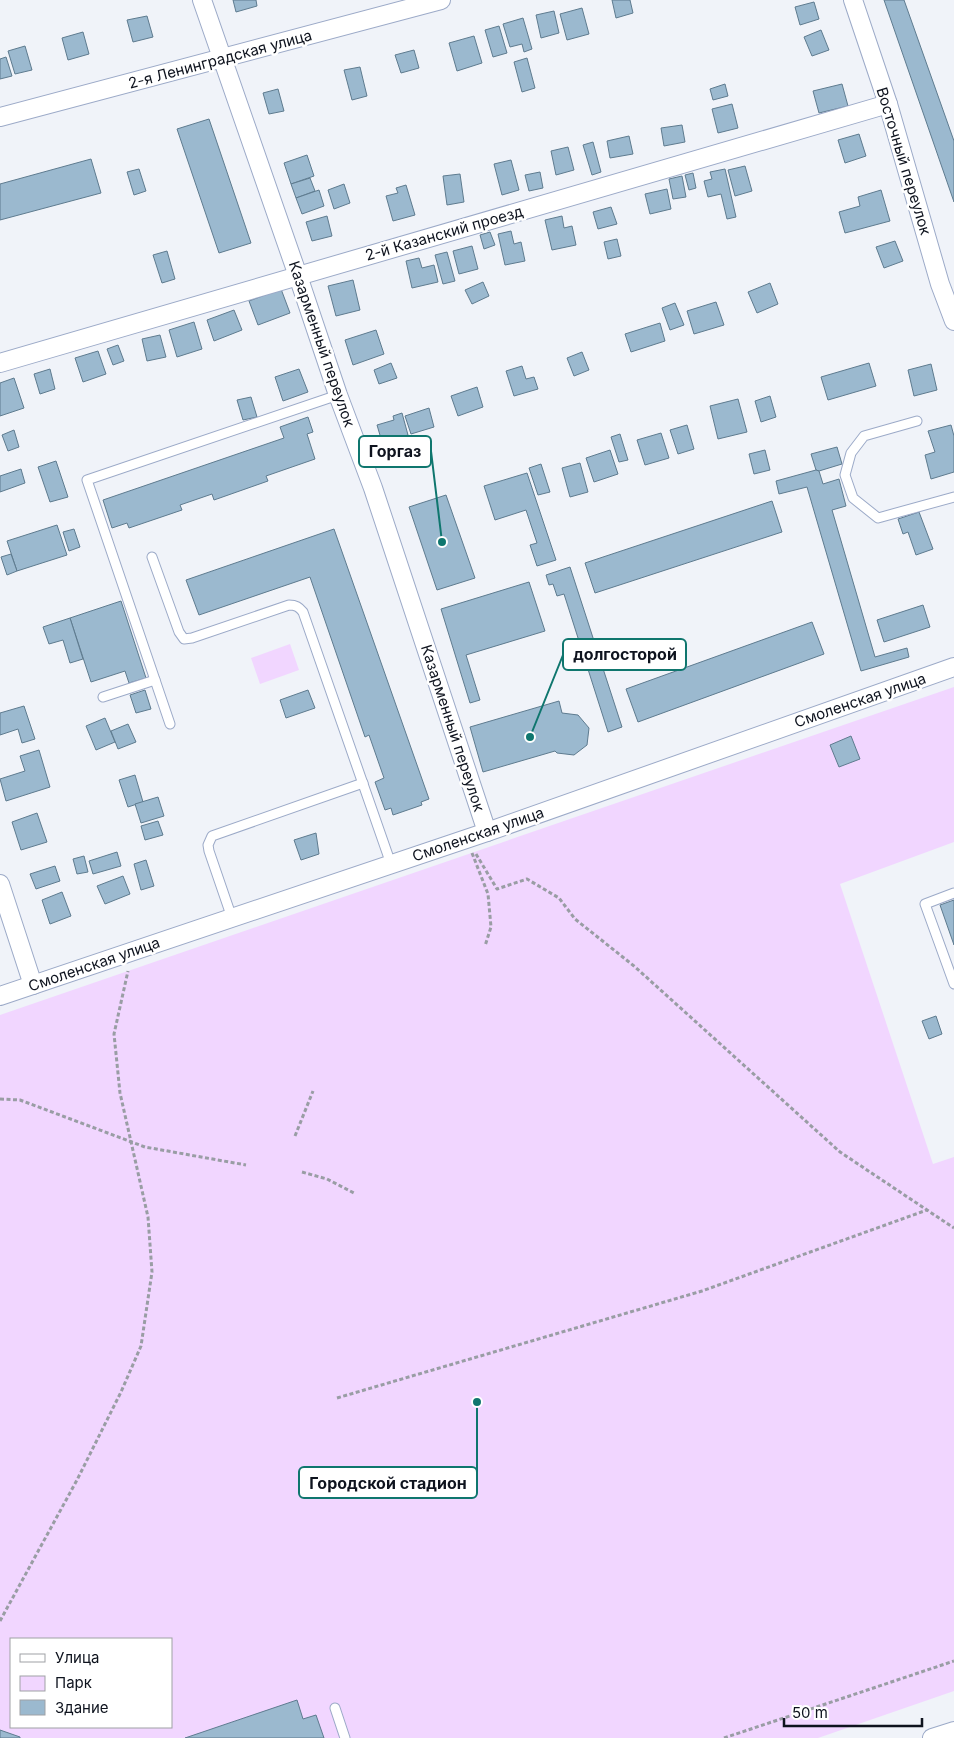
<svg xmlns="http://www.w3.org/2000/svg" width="954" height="1738" font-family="Inter,sans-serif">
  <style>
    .green { fill: #f1d6ff; fill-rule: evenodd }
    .building { fill: #9bb9cf; stroke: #5e7b8f }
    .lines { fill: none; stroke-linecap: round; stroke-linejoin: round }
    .service-casing { stroke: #9caac8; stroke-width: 11 }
    .minor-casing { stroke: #9caac8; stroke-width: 20 }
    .path { stroke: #999da4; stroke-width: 3; stroke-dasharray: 4 2.5; stroke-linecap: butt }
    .service { stroke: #fff; stroke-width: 9 }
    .minor { stroke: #fff; stroke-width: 18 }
    .labels { text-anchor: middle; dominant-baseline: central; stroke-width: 5; stroke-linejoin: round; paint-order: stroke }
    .street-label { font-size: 15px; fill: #0e131e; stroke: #fff }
    .leader { fill: none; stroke: #0f766e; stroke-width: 2 }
    .callout-dot { fill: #0f766e; stroke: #fff; stroke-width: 2 }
    .callout { fill: #fff; stroke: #0f766e; stroke-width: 2 }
    .callout-label { font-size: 16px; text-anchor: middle; font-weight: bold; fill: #0e131e }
  </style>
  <rect width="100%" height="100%" fill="#f0f3f9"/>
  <g class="green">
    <polygon points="290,644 299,670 260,684 251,658"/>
    <path d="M954,687V842L840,884L933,1164L954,1157V1691L818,1738H0V1015ZM11,1639H171V1727H11Z"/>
  </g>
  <g class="building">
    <polygon points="233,0 256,0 257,6 236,12"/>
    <polygon points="612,0 630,0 633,13 616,18"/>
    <polygon points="884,0 904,0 954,141 954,202"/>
    <polygon points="814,2 819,19 800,25 795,7"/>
    <polygon points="582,8 589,34 567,40 560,14"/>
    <polygon points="554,11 559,33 541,38 536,15"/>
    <polygon points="147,16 153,37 133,42 127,20"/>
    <polygon points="523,18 532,49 524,52 522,44 510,47 503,24"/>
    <polygon points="499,26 507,53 493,57 485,30"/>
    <polygon points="821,30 829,50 812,56 804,37"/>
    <polygon points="83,32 89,54 68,60 62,38"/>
    <polygon points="474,36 482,63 457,71 449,43"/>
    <polygon points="25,46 32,70 15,74 8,51"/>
    <polygon points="414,50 419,68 401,73 395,55"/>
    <polygon points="6,57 12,76 0,79 0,59"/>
    <polygon points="527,58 535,88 522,92 514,62"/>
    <polygon points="360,67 367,96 352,100 344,70"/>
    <polygon points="725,84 728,96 713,100 710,89"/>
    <polygon points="842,84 848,106 819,113 813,91"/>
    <polygon points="278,89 284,111 269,114 263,93"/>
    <polygon points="732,104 738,128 718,133 712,109"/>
    <polygon points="209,119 251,243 219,253 177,129"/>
    <polygon points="682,125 685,142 664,146 661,128"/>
    <polygon points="859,134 866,156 845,163 838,140"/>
    <polygon points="629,136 633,154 610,158 607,141"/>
    <polygon points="593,142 601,172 592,175 583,145"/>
    <polygon points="568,147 574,170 556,175 551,151"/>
    <polygon points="307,155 314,176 291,184 284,163"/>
    <polygon points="91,159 101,193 0,220 0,184"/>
    <polygon points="511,160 519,190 502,195 494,164"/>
    <polygon points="745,166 752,191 735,196 728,170"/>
    <polygon points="139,169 146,191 134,195 127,172"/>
    <polygon points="725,169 736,217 727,219 721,194 708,197 704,181 712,179 710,172"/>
    <polygon points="540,172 543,188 529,191 525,175"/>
    <polygon points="693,173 696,188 689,190 685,175"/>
    <polygon points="460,174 464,202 447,205 443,176"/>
    <polygon points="682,176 686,197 673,199 669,179"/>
    <polygon points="310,178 315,191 296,198 291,184"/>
    <polygon points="344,184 350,203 334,209 328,190"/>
    <polygon points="406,185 415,215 393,221 386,196 398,193 396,188"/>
    <polygon points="667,189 671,209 650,214 645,194"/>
    <polygon points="319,190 324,206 302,214 296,198"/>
    <polygon points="881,190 890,221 845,233 839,212 860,206 858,197"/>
    <polygon points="611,207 617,224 598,229 593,212"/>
    <polygon points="327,216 332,236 312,241 306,222"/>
    <polygon points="562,216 564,228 572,226 576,245 552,250 545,220"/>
    <polygon points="511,231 514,244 521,242 525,261 505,265 498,234"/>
    <polygon points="490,232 495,245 484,249 480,235"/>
    <polygon points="617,239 621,256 608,259 604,242"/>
    <polygon points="895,241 903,261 884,268 876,247"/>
    <polygon points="472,246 478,269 459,274 453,251"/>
    <polygon points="167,251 175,279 162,283 153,255"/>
    <polygon points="447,252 455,281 443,284 435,255"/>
    <polygon points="419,258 422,268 434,265 438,282 412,288 406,261"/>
    <polygon points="353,280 360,310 336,316 328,286"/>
    <polygon points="483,282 489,296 472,304 465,290"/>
    <polygon points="770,283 778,304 757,313 748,292"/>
    <polygon points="281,289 290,313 258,325 249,301"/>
    <polygon points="716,302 724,325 694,334 687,311"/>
    <polygon points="675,303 684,325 670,330 662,308"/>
    <polygon points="234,310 242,330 214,341 207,320"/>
    <polygon points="194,322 202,349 177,357 169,330"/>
    <polygon points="660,323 665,341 631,352 625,334"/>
    <polygon points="376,330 384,354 353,365 345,340"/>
    <polygon points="160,335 166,357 147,361 142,339"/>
    <polygon points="118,345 124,361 113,365 107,349"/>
    <polygon points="98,351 106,374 83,382 75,358"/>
    <polygon points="582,352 589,370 574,376 567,358"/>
    <polygon points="391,363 397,378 379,384 374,370"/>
    <polygon points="869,363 876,386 828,400 821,377"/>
    <polygon points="931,364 937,390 914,396 908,370"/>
    <polygon points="522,366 526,379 534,377 538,389 514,396 506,371"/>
    <polygon points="50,369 55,389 40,394 34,374"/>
    <polygon points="299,369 308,392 283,401 275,377"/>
    <polygon points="14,378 24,408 0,416 0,383"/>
    <polygon points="477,387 483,407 458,416 451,396"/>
    <polygon points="770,396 776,417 761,422 755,401"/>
    <polygon points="251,397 257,417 243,420 237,400"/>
    <polygon points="738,399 747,432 718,439 710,406"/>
    <polygon points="429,408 434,427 411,434 405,416"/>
    <polygon points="402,413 408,435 382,442 377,425 394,420 393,416"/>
    <polygon points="308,417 313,432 307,434 315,459 266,476 268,481 214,500 212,494 180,505 182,510 129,528 127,523 112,528 103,500 284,438 280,427"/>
    <polygon points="687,425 694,449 678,454 670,430"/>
    <polygon points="951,425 954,436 954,472 931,479 925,455 935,452 928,431"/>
    <polygon points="14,430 19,447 8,451 2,435"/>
    <polygon points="661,433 669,458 645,465 637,440"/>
    <polygon points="620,434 628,460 619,462 611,437"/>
    <polygon points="837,447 842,464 819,471 816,470 811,454"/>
    <polygon points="610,450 618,474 594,482 586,458"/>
    <polygon points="765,450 770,470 754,474 749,454"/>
    <polygon points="56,461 68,497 50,502 38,467"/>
    <polygon points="580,463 588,492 570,497 562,468"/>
    <polygon points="541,464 550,492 538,495 529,468"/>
    <polygon points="21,469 25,483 0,492 0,476"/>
    <polygon points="816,470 819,471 823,484 839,479 846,506 832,510 875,657 907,648 909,657 861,671 807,487 779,494 776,481"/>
    <polygon points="527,473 556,560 537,566 530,545 537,543 526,510 495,520 484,486"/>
    <polygon points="446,495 475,578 437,590 409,507"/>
    <polygon points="772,501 782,532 595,593 585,563"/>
    <polygon points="919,512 933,549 916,555 908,532 903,534 898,519"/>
    <polygon points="57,525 67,555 17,571 7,541"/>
    <polygon points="74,529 80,547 69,551 63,532"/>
    <polygon points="334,529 429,799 421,802 422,805 393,815 391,808 385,810 375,782 384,778 369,735 365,737 310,577 199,615 186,580"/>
    <polygon points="11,554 17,571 7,575 1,557"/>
    <polygon points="570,567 622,727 608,732 564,594 557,596 553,584 549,585 546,575"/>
    <polygon points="529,582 545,631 466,655 480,700 470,703 441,609"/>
    <polygon points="121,601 146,678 129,683 125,671 91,682 70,618"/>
    <polygon points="923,605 930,627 884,642 877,620"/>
    <polygon points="70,618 83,659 70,663 63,640 49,644 43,627"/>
    <polygon points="812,622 824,654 638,722 626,689"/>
    <polygon points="145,690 151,709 136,713 130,695"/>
    <polygon points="308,690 315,708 286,718 280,700"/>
    <polygon points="559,701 562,713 578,715 589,728 587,745 574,755 557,753 555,751 483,772 470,727"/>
    <polygon points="24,706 35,739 22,743 18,729 0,735 0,713"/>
    <polygon points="105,718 115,742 96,750 86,726"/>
    <polygon points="128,724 136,742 118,749 111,731"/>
    <polygon points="851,736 860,759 839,767 830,745"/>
    <polygon points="39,750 50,787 6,801 0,779 25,771 20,756"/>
    <polygon points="135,775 143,802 128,807 119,780"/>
    <polygon points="158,797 164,816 141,823 135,804"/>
    <polygon points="37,813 47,842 21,850 12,822"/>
    <polygon points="158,821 163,835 145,840 141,826"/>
    <polygon points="316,833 319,854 301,860 294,840"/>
    <polygon points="117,852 121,866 93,874 89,861"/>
    <polygon points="84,856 88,872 77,874 73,859"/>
    <polygon points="146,860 154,886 141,890 134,864"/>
    <polygon points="55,866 60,881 36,889 30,874"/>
    <polygon points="123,876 130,894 105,904 97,886"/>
    <polygon points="62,892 71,916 50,924 42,900"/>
    <polygon points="954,900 954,945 940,905"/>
    <polygon points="936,1016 942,1034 929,1039 922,1021"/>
    <polygon points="297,1700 303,1719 316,1715 324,1738 185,1738"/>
    <polygon points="0,1730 20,1737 20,1738 0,1738"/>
  </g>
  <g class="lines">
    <g class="service-casing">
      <g id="service">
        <polyline points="917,421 864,436 851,453 845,475 853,498 878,518 954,497"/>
        <path d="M152,557L179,632L184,639L192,638L289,605C296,605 299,607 303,612L391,864"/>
        <polyline points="103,697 155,680"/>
        <polyline points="170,724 87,480 338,395"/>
        <polyline points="954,893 925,904 954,984"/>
        <polyline points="232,918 209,851 208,845 212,836 363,783"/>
        <polyline points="335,1708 345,1738"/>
      </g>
    </g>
    <g class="minor-casing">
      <g id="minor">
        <polyline points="202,0 298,276 338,395 373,488 487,832"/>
        <polyline points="853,0 888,104 940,284 954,321"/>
        <polyline points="0,117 441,0"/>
        <polyline points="0,363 888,104"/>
        <polyline points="0,884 33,985"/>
        <polyline points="0,996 487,832 954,667"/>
        <polyline points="932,1738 954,1731"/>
      </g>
    </g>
    <g class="path">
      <polyline points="472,853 488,894 491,927 485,946"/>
      <polyline points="476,854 497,889 527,879 559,898 575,919 634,966 840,1152 954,1228"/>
      <polyline points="0,1099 20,1100 145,1147 246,1165"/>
      <polyline points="295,1136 313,1091"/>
      <polyline points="302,1172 327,1179 354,1193"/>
      <polyline points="337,1398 702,1291 927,1210"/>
      <polyline points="0,1621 77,1480 121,1392 141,1346 152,1272 148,1217 120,1093 114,1034 128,971"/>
      <polyline points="724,1738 954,1661"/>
    </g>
    <use href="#service" class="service"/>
    <use href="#minor" class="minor"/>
  </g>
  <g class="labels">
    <g class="street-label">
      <text transform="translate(220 59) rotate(-15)">2-я Ленинградская улица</text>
      <text transform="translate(904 161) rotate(73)">Восточный переулок</text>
      <text transform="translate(444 233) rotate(-16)">2-й Казанский проезд</text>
      <text transform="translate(322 344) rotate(71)">Казарменный переулок</text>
      <text transform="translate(860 700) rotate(-19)">Смоленская улица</text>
      <text transform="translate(453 728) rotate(72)">Казарменный переулок</text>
      <text transform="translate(478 834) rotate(-19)">Смоленская улица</text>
      <text transform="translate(94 964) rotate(-19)">Смоленская улица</text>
    </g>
  </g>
  <path class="leader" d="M442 542L431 451M530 737L563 655M477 1402L477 1483"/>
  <g class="callout-dot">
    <circle cx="442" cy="542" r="5"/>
    <circle cx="530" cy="737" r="5"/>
    <circle cx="477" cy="1402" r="5"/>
  </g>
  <g class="callout">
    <rect x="359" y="436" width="72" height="31" rx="5"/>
    <rect x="563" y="639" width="123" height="31" rx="5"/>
    <rect x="299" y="1467" width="178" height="31" rx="5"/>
  </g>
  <g class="callout-label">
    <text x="395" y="457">Горгаз</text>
    <text x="625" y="660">долгосторой</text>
    <text x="388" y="1489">Городской стадион</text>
  </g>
  <rect x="10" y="1638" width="162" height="90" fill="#ffffff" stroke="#9fa1a5"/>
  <rect x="20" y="1654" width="25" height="8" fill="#ffffff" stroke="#9fa1a5"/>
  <text x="55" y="1663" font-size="15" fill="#0e131e">Улица</text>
  <rect x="20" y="1676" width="25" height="15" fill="#f1d6ff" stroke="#9fa1a5"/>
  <text x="55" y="1688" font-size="15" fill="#0e131e">Парк</text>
  <rect x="20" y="1700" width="25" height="15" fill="#9bb9cf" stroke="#9fa1a5"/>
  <text x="55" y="1713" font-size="15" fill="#0e131e">Здание</text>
  <path d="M784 1718v8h138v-8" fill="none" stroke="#0e131e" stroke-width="2.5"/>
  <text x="792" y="1718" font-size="15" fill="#0e131e" stroke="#ffffff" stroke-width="4" paint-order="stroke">50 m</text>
</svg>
